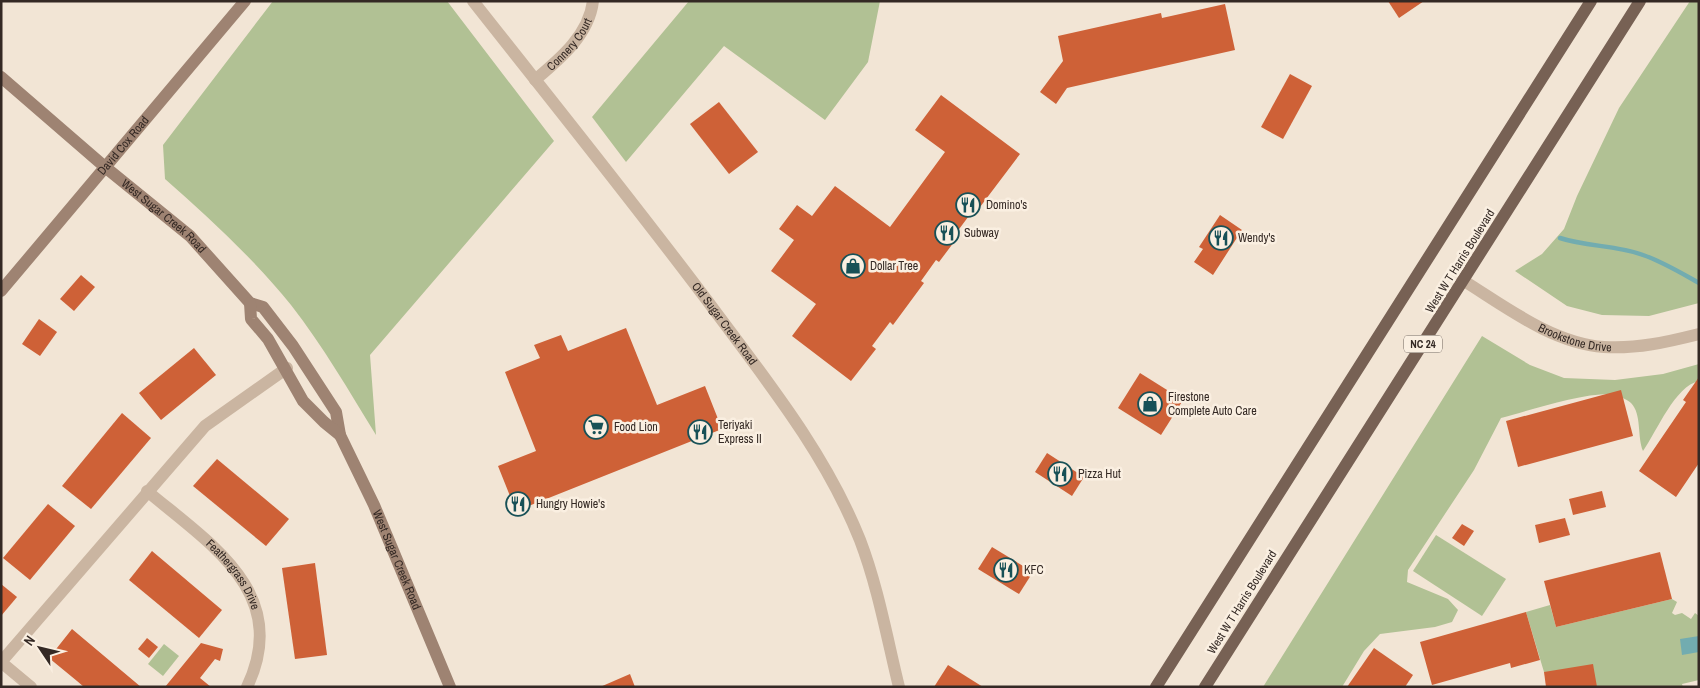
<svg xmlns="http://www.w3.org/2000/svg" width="1700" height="688" font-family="'Archivo Narrow',sans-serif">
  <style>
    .green { fill: #b1c194 }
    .water { fill: #72acb0 }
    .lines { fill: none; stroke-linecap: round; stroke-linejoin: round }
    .stream { stroke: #72acb0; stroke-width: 4.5 }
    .building { fill: #ce6137 }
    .minor { stroke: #cab5a1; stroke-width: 12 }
    .tertiary { stroke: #cab5a1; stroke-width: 12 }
    .secondary { stroke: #9e8372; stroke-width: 12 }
    .primary { stroke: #776154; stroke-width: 12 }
    .labels { text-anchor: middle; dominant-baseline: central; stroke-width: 5; stroke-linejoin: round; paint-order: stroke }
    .shield { fill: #faefe1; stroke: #6f645d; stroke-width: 1 }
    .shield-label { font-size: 11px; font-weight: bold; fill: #342924 }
    .street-label { font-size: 12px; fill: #342924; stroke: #faefe1 }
    .poi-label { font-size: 12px; fill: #342924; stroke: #faefe1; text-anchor: start }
  </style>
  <rect width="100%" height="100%" fill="#f2e5d5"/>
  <g class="green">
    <path d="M273,1H447L554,141L370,355L376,435C349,391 323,346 291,305C254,259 209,218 165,179L163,145Z"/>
    <polygon points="689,1 880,1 868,62 825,120 724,46 626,162 592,117"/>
    <polygon points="1690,1 1699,1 1699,303 1649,316 1602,315 1567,306 1515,271 1542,254 1564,229 1577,196 1619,108"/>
    <path d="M1482,336L1530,365L1564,378L1615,380L1663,374L1699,364V381C1675,386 1657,431 1643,451C1637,437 1642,414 1631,403C1627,399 1615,394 1610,394C1578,394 1532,410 1501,418L1474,470L1408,570L1407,582L1448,599L1458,610L1452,622L1435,627L1380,634L1364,651L1342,687H1263Z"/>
    <polygon points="1436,535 1506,579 1482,616 1413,571"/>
    <polygon points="1672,599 1677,602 1672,613 1675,615 1682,613 1691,619 1695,613 1699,616 1699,680 1682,684 1683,687 1597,687 1544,672 1526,612 1550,605 1556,627"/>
    <polygon points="164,644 179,656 163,676 148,664"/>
  </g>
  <polygon class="water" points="1699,636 1699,652 1682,655 1680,639"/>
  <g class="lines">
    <path class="stream" d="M1560,238C1587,247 1617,245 1643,255C1663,262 1681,273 1699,283"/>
  </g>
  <g class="building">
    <polygon points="1388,1 1424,1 1399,18"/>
    <polygon points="1225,4 1235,50 1067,88 1056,104 1040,92 1063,61 1058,36 1161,13 1162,18"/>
    <polygon points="1290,74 1312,86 1283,139 1261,127"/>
    <polygon points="941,95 1020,154 977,211 974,209 951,240 954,242 939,262 936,260 921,281 924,283 893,325 890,322 872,346 876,349 851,381 792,336 816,304 771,271 794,240 779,229 797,205 812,216 835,186 890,227 945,152 915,130"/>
    <polygon points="719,102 758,152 729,174 690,124"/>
    <polygon points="1220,215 1242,230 1213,275 1194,262 1203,249 1199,247"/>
    <polygon points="81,275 95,287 74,311 60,299"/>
    <polygon points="39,319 57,332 40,356 22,344"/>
    <polygon points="626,328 657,405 705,386 722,429 516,511 498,466 536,451 505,372 540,358 534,345 561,335 568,351"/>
    <polygon points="194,348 216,375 161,420 139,393"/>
    <polygon points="1140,373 1183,400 1161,435 1118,408"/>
    <polygon points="1699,377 1699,463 1676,497 1639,471 1686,402 1683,400"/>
    <polygon points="1621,390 1633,436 1518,467 1506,421"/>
    <polygon points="122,413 151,438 91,509 62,486"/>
    <polygon points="1047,453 1084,477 1072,496 1035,472"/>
    <polygon points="217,459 289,519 266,546 193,486"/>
    <polygon points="1602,491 1606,507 1573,515 1569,499"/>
    <polygon points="48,504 75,526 30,580 3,558"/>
    <polygon points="1565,518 1570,535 1539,543 1535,525"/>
    <polygon points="1462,524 1474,531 1464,546 1452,538"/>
    <polygon points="992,547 1033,572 1019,594 978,569"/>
    <polygon points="152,551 222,610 199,638 129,580"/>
    <polygon points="1660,552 1672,599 1556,627 1544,581"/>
    <polygon points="315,563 327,655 295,659 282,568"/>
    <polygon points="1,584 17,597 1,616"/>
    <polygon points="1526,612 1540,660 1511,668 1510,663 1432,685 1420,642"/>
    <polygon points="72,629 141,687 84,687 77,681 49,658"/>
    <polygon points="147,638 158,647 149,658 138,649"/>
    <polygon points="201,643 223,649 220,661 215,659 200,678 211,687 165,687"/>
    <polygon points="1374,648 1413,675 1405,687 1347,687"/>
    <polygon points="1593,664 1597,687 1546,687 1544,672"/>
    <polygon points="948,665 983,687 934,687"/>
    <polygon points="630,674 635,687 600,687"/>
  </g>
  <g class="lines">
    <g class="minor">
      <path id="s1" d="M535,80C560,59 589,35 593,1"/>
      <path id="s2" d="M1464,281C1506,307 1552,343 1604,347C1637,349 1667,342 1699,334"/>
      <path id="s3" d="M147,491C209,543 292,593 247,687"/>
      <polyline points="31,687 1,662 205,426 287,368"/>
    </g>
    <path class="tertiary" id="s4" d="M473,1C555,105 639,209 718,315C771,386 827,457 860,540C878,587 887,638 899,687"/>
    <g class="secondary">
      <path id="s5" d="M1,77L105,167L190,236L250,303L263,307L293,346L336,412L340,435L374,505L450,687"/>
      <path id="s6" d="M1,291L245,1"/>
      <polyline points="250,303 251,319 268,339 303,401 324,422 340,435"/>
    </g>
    <g class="primary">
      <polyline points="1156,687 1591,1"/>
      <polyline points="1205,687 1640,1"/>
    </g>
  </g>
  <defs>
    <g id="restaurant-ring" transform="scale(1.25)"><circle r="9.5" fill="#faefe1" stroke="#185157" stroke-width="1.5"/><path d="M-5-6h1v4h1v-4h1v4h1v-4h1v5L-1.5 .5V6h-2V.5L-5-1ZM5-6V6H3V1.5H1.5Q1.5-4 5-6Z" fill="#185157"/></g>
    <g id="shop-ring" transform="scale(1.25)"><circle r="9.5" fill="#faefe1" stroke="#185157" stroke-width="1.5"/><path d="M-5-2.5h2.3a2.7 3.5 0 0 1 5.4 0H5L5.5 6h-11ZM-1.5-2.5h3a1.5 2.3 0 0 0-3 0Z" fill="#185157"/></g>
    <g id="supermarket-ring" transform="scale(1.25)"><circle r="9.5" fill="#faefe1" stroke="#185157" stroke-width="1.5"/><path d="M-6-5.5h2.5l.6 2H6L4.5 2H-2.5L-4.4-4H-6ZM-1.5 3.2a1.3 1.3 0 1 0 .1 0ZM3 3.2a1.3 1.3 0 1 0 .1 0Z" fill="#185157"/></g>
  </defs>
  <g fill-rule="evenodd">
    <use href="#restaurant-ring" x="968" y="205"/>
    <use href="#restaurant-ring" x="947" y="233"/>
    <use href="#restaurant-ring" x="1221" y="238"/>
    <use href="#shop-ring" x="853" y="266"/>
    <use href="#shop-ring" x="1150" y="404"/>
    <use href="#supermarket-ring" x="596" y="427"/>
    <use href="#restaurant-ring" x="700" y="432"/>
    <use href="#restaurant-ring" x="1060" y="474"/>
    <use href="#restaurant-ring" x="518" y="504"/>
    <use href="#restaurant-ring" x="1006" y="570"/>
  </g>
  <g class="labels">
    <rect class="shield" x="1404" y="335.5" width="38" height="17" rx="4"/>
    <g class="shield-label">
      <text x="1423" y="344">NC 24</text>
    </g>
    <g class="street-label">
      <text stroke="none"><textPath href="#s1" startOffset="50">Connery Court</textPath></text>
      <text stroke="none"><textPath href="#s6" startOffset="190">David Cox Road</textPath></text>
      <text stroke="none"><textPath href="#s5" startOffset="214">West Sugar Creek Road</textPath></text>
      <text transform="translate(1460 261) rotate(-58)">West W T Harris Boulevard</text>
      <text stroke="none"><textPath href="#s4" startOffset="409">Old Sugar Creek Road</textPath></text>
      <text stroke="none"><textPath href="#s2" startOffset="126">Brookstone Drive</textPath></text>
      <text stroke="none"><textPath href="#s5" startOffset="639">West Sugar Creek Road</textPath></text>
      <text stroke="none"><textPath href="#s3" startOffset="121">Feathergrass Drive</textPath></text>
      <text transform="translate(1242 602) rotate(-58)">West W T Harris Boulevard</text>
    </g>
    <g class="poi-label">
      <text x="986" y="205">Domino's</text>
      <text x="964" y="233">Subway</text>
      <text x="1238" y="238">Wendy's</text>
      <text x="870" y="266">Dollar Tree</text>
      <text x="1168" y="397">Firestone<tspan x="1168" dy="14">Complete Auto Care</tspan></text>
      <text x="718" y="425">Teriyaki<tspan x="718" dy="14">Express II</tspan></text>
      <text x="614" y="427">Food Lion</text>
      <text x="1078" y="474">Pizza Hut</text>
      <text x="536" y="504">Hungry Howie's</text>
      <text x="1024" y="570">KFC</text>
    </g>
  </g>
  <rect width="1700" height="688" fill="none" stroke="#342924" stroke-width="5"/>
  <g transform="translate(40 648) rotate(305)" stroke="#faefe1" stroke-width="4" paint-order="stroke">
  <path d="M0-4L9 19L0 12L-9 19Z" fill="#342924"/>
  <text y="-8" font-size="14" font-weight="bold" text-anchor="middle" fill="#342924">N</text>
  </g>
</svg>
